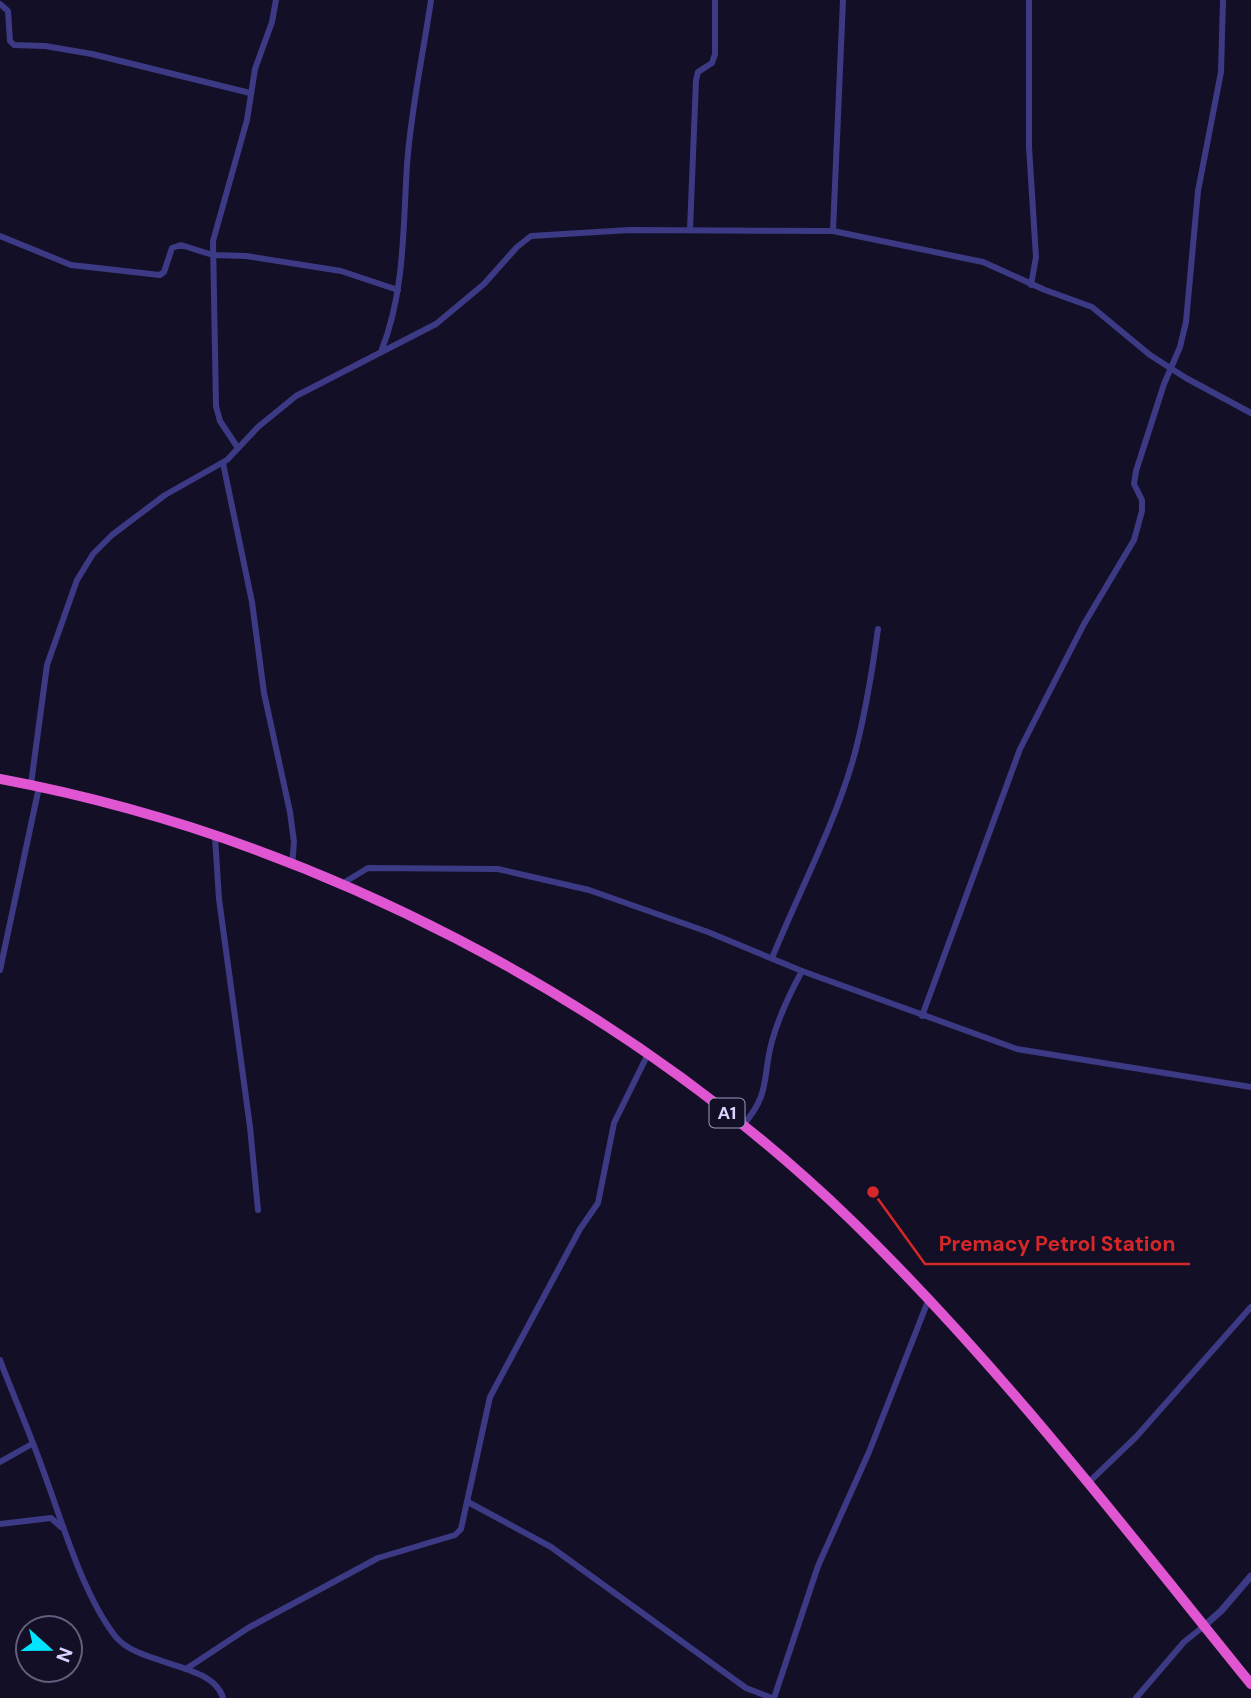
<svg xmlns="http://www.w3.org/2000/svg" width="1251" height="1698" font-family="'DM Sans',sans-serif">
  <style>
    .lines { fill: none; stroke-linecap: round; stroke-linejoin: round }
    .minor { stroke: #3d3a85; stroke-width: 6 }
    .tertiary { stroke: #3d3a85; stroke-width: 7 }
    .trunk { stroke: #e055d1; stroke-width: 10 }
    .labels { text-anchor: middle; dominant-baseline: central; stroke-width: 5; stroke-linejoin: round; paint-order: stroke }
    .shield { fill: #130f26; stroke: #9e99be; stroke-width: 2 }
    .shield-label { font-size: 18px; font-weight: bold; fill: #d9d4ff }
    .leader { fill: none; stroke: #d62828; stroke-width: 2.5 }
    .callout-dot { fill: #d62828; stroke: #130f26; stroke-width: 2.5 }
    .callout-label { font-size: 21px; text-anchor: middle; font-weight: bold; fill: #d62828; stroke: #130f26; stroke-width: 5; stroke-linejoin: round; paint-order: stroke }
  </style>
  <rect width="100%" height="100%" fill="#130f26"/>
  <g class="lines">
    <g class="minor">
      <polyline points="1029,0 1029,147 1036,257 1031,285"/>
      <polyline points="0,4 8,11 10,41 14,45 45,46 92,54 250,93"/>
      <polyline points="690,230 696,80 698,72 712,63 715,54 715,0"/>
      <polyline points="833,231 843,0"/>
      <polyline points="0,236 71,265 160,275 164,272 172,248 181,245 213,255 246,256 341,271 398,290"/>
      <path d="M382,349C405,290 403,227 407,165C411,109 423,55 431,0"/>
      <polyline points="238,448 220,421 216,406 213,241 247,120 255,69 272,22 276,0"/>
      <polyline points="223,463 252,602 264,693 290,812 294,842 292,866"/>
      <polyline points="31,784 47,665 77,580 93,554 112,535 165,495 227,460 258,427 296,396 436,324 484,284 517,247 531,236 630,230 833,231 983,262 1045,290 1092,307 1150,355 1186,378 1251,413"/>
      <polyline points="215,837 219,899 250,1127 258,1210"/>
      <polyline points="340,885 368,868 498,869 589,890 708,932 802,971"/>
      <path d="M772,958C799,892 833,828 853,760C865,717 872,673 878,629"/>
      <polyline points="0,970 39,787"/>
      <polyline points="922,1016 1020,749 1084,624 1134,540 1142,511 1142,500 1134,484 1136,471 1164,384 1180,347 1186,322 1198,191 1221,72 1223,0"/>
      <path d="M743,1125C771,1093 762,1078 772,1041C779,1016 790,993 802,971L1017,1049L1251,1087"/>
      <path d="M0,1360C14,1397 30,1433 43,1470C62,1521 82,1593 115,1636C138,1666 213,1662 223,1698"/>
      <polyline points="0,1462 32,1444"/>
      <polyline points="1087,1484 1136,1437 1251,1307"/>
      <polyline points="468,1502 551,1547 746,1688 772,1698"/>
      <polyline points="0,1524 51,1518 61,1527"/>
      <polyline points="186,1669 248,1628 378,1558 455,1535 461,1529 490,1397 580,1229 598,1203 614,1123 648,1054"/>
      <polyline points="774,1698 818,1566 869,1452 928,1301"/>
      <polyline points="1136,1698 1184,1642 1204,1626"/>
    </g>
    <polyline class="tertiary" points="1204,1626 1221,1611 1251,1576"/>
    <path class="trunk" d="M0,779C311,837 623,1000 851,1220C997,1362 1123,1526 1251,1684"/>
  </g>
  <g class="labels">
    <rect class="shield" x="709.5" y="1098.5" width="35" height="29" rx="5"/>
    <g class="shield-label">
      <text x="727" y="1113">A1</text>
    </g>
  </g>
  <path class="leader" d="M873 1192L925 1264H1190"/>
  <circle class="callout-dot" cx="873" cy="1192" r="7"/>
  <g class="callout-label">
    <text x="1057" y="1251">Premacy Petrol Station</text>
  </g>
  <g transform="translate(49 1649) rotate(111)"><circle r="33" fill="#130f26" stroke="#625e7d" stroke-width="2"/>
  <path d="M0-5L12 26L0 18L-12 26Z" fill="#00e5ff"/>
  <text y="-10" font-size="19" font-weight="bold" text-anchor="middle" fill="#d9d4ff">N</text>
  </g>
</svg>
